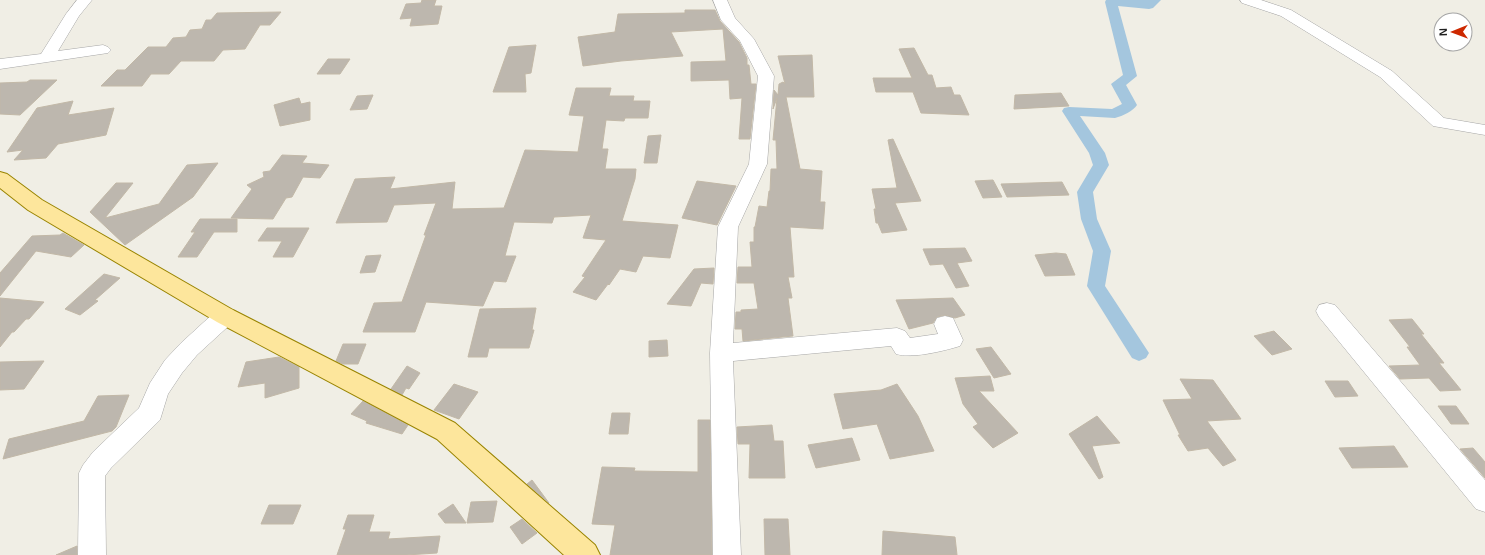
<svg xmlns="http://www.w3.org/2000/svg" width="1485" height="555" font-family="Arial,sans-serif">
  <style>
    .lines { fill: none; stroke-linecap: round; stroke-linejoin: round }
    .canal { fill: #a4c6de; fill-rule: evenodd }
    .building { fill: #bdb7ae; stroke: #c2b8a7 }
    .minor-casing { stroke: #a6a6a6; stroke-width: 1 }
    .major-casing { stroke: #998400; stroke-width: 2 }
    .minor { fill: #fff; fill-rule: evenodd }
    .major { fill: #fde69c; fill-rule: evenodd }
  </style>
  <rect width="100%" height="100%" fill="#f0eee5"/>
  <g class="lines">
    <path class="canal" d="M1106,0H1161L1153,8L1149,9L1118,6L1137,76L1126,85L1137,105C1133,111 1123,116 1115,118L1080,116L1105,153L1109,165L1093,192L1097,219L1111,251L1105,286L1149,353L1146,358L1139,361L1132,358L1087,286L1093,251L1081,219L1077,192L1093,165L1089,153L1062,111L1064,108L1069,107L1112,109L1122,104L1111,84L1123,75L1105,2Z"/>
  </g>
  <g class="building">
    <polygon points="422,0 436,0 434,6 442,6 438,24 410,26 412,18 400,19 406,4 421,3"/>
    <polygon points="685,10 715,10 720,21 739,42 747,58 747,65 749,65 751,84 756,84 750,139 739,139 742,98 730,99 729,80 691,81 691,62 726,61 723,29 671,32 683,56 621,61 583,66 578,37 615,32 618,14 685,13"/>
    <polygon points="281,12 270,25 260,25 245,49 223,50 214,61 181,61 169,74 151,74 142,86 101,86 117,70 125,70 148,47 166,47 173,38 186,37 190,30 202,29 206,20 211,20 217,13"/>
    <polygon points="536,45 531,73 525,74 526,92 493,92 509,47"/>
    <polygon points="914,48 928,75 932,75 936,88 951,87 954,95 960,95 969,115 921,113 913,92 876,92 873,78 912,78 899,49"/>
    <polygon points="812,55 814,97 786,97 800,169 822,171 820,202 825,202 823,229 790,227 794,277 788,277 792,298 788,298 793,336 743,341 742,329 735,329 736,312 741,312 741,310 758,309 754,283 737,283 738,267 752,267 750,242 754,242 754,227 755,227 759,206 767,207 769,191 770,191 771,169 777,169 776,140 773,140 777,98 773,109 774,90 778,95 779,84 783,82 785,84 778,56"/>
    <polygon points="328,59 350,59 340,74 317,74"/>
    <polygon points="30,80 57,80 20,115 0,114 0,83 27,82"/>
    <polygon points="576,88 611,88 609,96 634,96 633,101 650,101 648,118 625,118 624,121 606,120 602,149 608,149 605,169 636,169 635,179 622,221 678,225 670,258 643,256 636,272 620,269 609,285 608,284 596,300 573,292 585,277 582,276 606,240 583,238 591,215 554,217 552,223 514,222 505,256 516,256 506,282 494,281 483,306 426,302 415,332 363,332 374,303 402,302 426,235 424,235 436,203 394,205 387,222 336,223 355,179 395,177 390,189 455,182 452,209 504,208 525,150 578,152 584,116 569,115"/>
    <polygon points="1061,93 1069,106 1014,109 1015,95"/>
    <polygon points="373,95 367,109 350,110 357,96"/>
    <polygon points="299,98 301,104 310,102 310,120 280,126 274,105"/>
    <polygon points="73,101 68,115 114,108 106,135 58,144 46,158 14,160 23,150 7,152 37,108"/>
    <polygon points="661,135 657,163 644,163 648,136"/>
    <polygon points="893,139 921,201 895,203 907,230 882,233 878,223 876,223 874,209 876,209 872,189 897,188 888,140"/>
    <polygon points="282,155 307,156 302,163 329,165 320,178 303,177 292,197 286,198 273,219 231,218 252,189 247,185 264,177 263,172 270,171"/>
    <polygon points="218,163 193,197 125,245 90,212 116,183 133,183 105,218 159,204 187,165"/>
    <polygon points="993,180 1002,197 983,198 975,181"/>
    <polygon points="697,181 736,186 717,225 682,218"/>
    <polygon points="1062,182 1069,195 1007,197 1001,184"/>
    <polygon points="200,219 237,219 237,232 214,232 197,257 178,257 195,232 191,232"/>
    <polygon points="267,228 309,228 293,257 273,257 282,241 258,241"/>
    <polygon points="63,233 84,245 71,257 36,251 0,296 0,273 32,236 60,235"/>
    <polygon points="965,248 972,261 957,263 969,286 956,288 943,264 930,265 923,249"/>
    <polygon points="1056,253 1066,254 1075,275 1045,276 1035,255"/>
    <polygon points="381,255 375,272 360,273 366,256"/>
    <polygon points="714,268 713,284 701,283 691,306 667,304 694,269"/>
    <polygon points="104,274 120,278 95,300 98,301 80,315 65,309"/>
    <polygon points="0,298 44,302 29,319 26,319 14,332 12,332 0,347"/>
    <polygon points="953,298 965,315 955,318 945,315 937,317 933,323 909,329 896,300"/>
    <polygon points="536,308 532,330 534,330 529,348 489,348 487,357 468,357 480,309"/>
    <polygon points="1412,319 1424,334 1421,334 1444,363 1439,363 1461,390 1440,391 1429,378 1400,379 1389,366 1420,365 1407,347 1410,347 1389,320"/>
    <polygon points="1274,331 1292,349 1272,355 1254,336"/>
    <polygon points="667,340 668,356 649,357 649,341"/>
    <polygon points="343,344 366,344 358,364 343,364 336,361"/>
    <polygon points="991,347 1011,374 994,378 976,349"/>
    <polygon points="279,357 299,367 299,388 265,398 265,383 238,387 246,362"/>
    <polygon points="44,361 24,389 0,390 0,362"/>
    <polygon points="407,366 420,373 409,389 406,388 402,395 391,389"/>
    <polygon points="990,376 994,391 979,391 1018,433 993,448 973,427 978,424 963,404 955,378"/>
    <polygon points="1180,379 1213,380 1241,419 1207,421 1236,460 1223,466 1208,448 1188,451 1178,435 1180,435 1163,400 1192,399"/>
    <polygon points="1325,381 1348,381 1358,396 1335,397"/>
    <polygon points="454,384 478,392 459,419 434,410"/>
    <polygon points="897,384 918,416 934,451 890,459 877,424 843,429 834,394 881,390"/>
    <polygon points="129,395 116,427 112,431 3,459 9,439 84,421 98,396"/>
    <polygon points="363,401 408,425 402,434 366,423 367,421 351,414"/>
    <polygon points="1438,406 1456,406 1469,424 1451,424"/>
    <polygon points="612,413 630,413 628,434 609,434"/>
    <polygon points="1097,416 1120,443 1092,446 1103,477 1099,479 1069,434"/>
    <polygon points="698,420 710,420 712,555 610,555 615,525 592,524 602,467 635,468 634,471 698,472"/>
    <polygon points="772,425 774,441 783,441 785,478 749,478 750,444 738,444 737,427"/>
    <polygon points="852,438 860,460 816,468 808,445"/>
    <polygon points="1394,446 1408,467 1352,468 1339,448"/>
    <polygon points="1473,448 1485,462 1485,478 1460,449"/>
    <polygon points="532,480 549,503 527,484"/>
    <polygon points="497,501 493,522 467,523 471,502"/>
    <polygon points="453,504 466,523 445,523 438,514"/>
    <polygon points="269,505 301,505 293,524 261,524"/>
    <polygon points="348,515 374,515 369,532 390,532 388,539 440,536 437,553 406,555 337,555 346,529 343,529"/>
    <polygon points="522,519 537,533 522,544 510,527"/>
    <polygon points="764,519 788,519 790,555 765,555"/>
    <polygon points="883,531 955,537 957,555 882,555"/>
    <polygon points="77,546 77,555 56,555"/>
  </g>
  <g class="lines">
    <g class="minor-casing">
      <g id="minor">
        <polygon points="77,0 92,0 79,16 58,51 103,45 108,47 111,50 108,53 0,69 0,59 41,54 66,14"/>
        <path d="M713,0H727L735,18L754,39L774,76L767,164L738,227L733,343L897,328L905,331L910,338L938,334L934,324L937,318L945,316L953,318L963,340L960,346C944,351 911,359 896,354L891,346L733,361L741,555H713L710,353L718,227L749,164L758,76L740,41L721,20Z"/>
        <polygon points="1240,0 1261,0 1291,10 1392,71 1444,118 1485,125 1485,135 1433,126 1380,77 1281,16 1242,3"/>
        <polygon points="1327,303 1335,305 1485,480 1485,512 1476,509 1319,317 1316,311 1319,305"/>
        <polygon points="225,308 233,310 236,316 233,322 197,355 182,373 168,394 160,420 111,468 105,476 106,555 78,555 79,473 83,465 93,452 139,408 150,383 165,360 181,343 217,310"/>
      </g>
    </g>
    <g class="major-casing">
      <polygon id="major" points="0,172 7,174 42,200 233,310 455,423 595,545 600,555 564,555 437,439 217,322 28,210 0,188"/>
    </g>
    <use href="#minor" class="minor"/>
    <use href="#major" class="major"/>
  </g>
  <g transform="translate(1453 32) rotate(269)"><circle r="19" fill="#ffffff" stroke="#a5a5a5"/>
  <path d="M0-3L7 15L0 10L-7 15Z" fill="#cd2800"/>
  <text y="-6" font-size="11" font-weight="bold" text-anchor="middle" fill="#1f1f1f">N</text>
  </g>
</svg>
